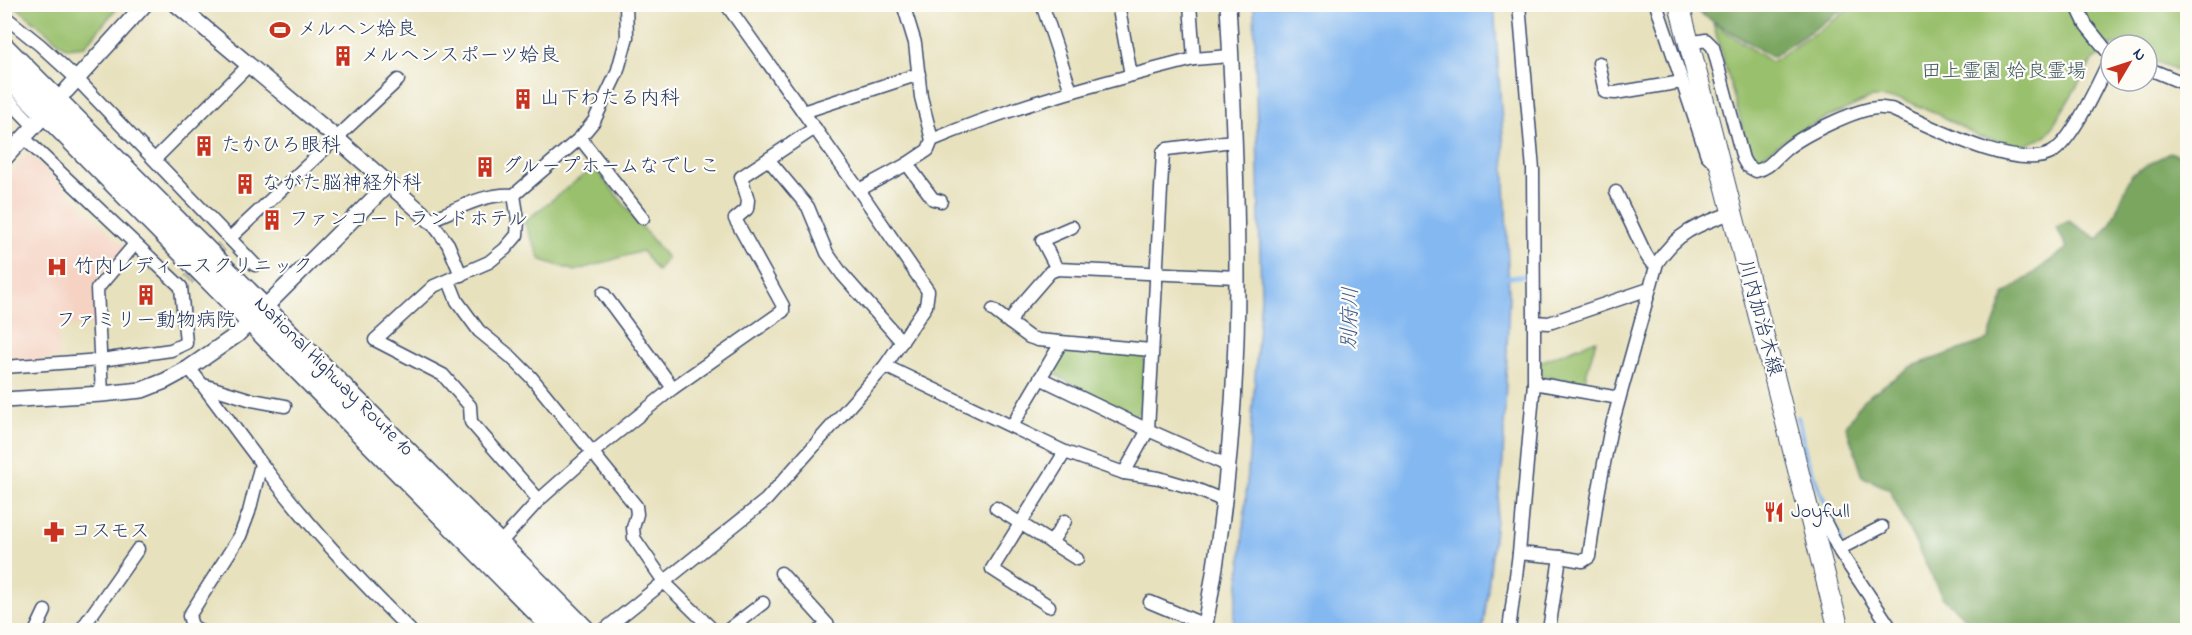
<svg xmlns="http://www.w3.org/2000/svg" width="2192" height="635" font-family="'Indie Flower','Klee One',sans-serif">
  <style>
    .built { fill: #f5d2c2 }
    .green { fill: #99c06c; stroke: #5a7865; stroke-width: 1.5 }
    .forest { fill: #7aa660; stroke: #4a6a5f; stroke-width: 1.5 }
    .water { fill: #83b8f1; stroke: #4f74a8; stroke-width: 1.5 }
    .lines { fill: none; stroke-linecap: round; stroke-linejoin: round }
    .stream { stroke: #83b8f1; stroke-width: 4 }
    .minor-tunnel { stroke: #bebdaa; stroke-width: 12; stroke-dasharray: 12 6; stroke-linecap: butt }
    .minor-casing { stroke: #3a4a6c; stroke-width: 15 }
    .tertiary-casing { stroke: #3a4a6c; stroke-width: 18 }
    .primary-casing { stroke: #3a4a6c; stroke-width: 22 }
    .trunk-casing { stroke: #3a4a6c; stroke-width: 24 }
    .minor { stroke: #fff; stroke-width: 12 }
    .tertiary { stroke: #fff; stroke-width: 15 }
    .primary { stroke: #fff; stroke-width: 20 }
    .trunk { stroke: #fff; stroke-width: 21 }
    .labels { text-anchor: middle; dominant-baseline: central; stroke-width: 4.5; stroke-linejoin: round; paint-order: stroke }
    .poi-label { font-size: 20px; fill: #1b2f5e; stroke: #fdfcf7; text-anchor: start }
    .park-label { font-size: 20px; fill: #415a62; stroke: #fdfcf7 }
    .street-label { font-size: 20px; fill: #1b2f5e; stroke: #fdfcf7 }
    .water-label { font-size: 21px; font-style: italic; fill: #3a588a; stroke: #fdfcf7 }
  </style>
  <rect width="100%" height="100%" fill="#fdfcf7"/>
  <filter id="ink" filterUnits="userSpaceOnUse"><feTurbulence type="fractalNoise" baseFrequency=".0167" numOctaves="2"/><feDisplacementMap in="SourceGraphic" scale="12" xChannelSelector="R" yChannelSelector="G"/><feConvolveMatrix kernelMatrix="1 2 1 2 8 2 1 2 1" color-interpolation-filters="sRGB"/></filter>
  <filter id="wash" filterUnits="userSpaceOnUse"><feTurbulence type="fractalNoise" baseFrequency=".008" numOctaves="4" result="noise"/><feDisplacementMap in="SourceGraphic" scale="24" xChannelSelector="R" yChannelSelector="G"/><feGaussianBlur stdDeviation="1.35" result="paint"/><feColorMatrix in="noise" values="0 0 0 0 0 0 0 0 0 0 0 0 0 0 0 0 0 1.4 0 .05"/><feComposite in="paint" operator="in"/></filter>
  <g filter="url(#wash)">
    <rect width="100%" height="100%" fill="#e7e1bd"/>
    <polygon class="built" points="27,153 125,248 93,286 96,324 58,328 59,358 5,363 7,288 5,288 5,181"/>
    <g class="green">
      <polygon points="110,4 116,9 85,46 66,48 14,5"/>
      <polygon points="1850,5 2187,5 2187,73 2147,59 2147,45 2111,45 2111,55 2094,58 2047,136 2023,146 1979,137 1934,112 1901,99 1871,98 1798,131 1758,159 1748,147 1713,23 1771,62 1849,10"/>
      <polygon points="594,167 667,258 657,271 642,251 575,271 541,260 524,222"/>
      <polygon points="1596,340 1584,383 1539,376 1540,362"/>
      <polygon points="1065,349 1145,355 1141,409 1134,417 1052,373"/>
    </g>
    <g class="forest">
      <polygon points="1846,4 1847,7 1772,57 1693,9 1692,5"/>
      <polygon points="2170,152 2188,160 2187,630 1979,630 1942,597 1889,489 1863,477 1846,426 1863,400 1910,367 1988,340 2004,295 2067,248 2056,227 2069,221 2098,239 2110,225 2132,174"/>
    </g>
    <polygon class="water" points="1254,5 1494,5 1504,151 1509,295 1503,461 1483,630 1232,630 1240,575 1261,297"/>
    <g class="lines">
      <g class="stream">
        <polyline points="1506,278 1531,275"/>
        <polyline points="1798,417 1807,459 1841,541"/>
      </g>
    </g>
  </g>
  <g filter="url(#ink)">
    <g class="lines">
      <polyline class="minor-tunnel" points="188,280 230,238"/>
      <g class="minor-casing">
        <g id="minor">
          <polyline points="1042,4 1071,91"/>
          <polyline points="1118,4 1131,75"/>
          <polyline points="1519,4 1533,170 1534,322"/>
          <polyline points="1656,4 1707,155 1719,167"/>
          <polyline points="2076,4 2086,25 2111,56"/>
          <polyline points="4,16 40,45 77,79 255,265"/>
          <path d="M1689,43L1706,40L1713,47L1743,159L1747,166L1756,171C1770,168 1774,159 1785,150C1801,136 1856,109 1877,108C1881,107 1887,109 1891,109C1926,124 2015,172 2051,153C2073,141 2099,81 2111,57"/>
          <polyline points="1194,59 1230,56"/>
          <polyline points="1599,63 1605,92 1615,93 1682,82"/>
          <polyline points="2147,68 2188,85"/>
          <polyline points="4,95 34,126"/>
          <polyline points="803,112 919,74"/>
          <polyline points="580,138 643,218"/>
          <path d="M932,140C1017,104 1105,82 1194,59L1190,4"/>
          <polyline points="155,159 249,65"/>
          <polyline points="768,159 808,207 827,253 842,274 902,342"/>
          <polyline points="907,164 933,199 941,201"/>
          <polyline points="859,190 907,164 928,150 932,140 921,97 915,43 903,4"/>
          <polyline points="1616,192 1645,253 1650,261 1657,263"/>
          <polyline points="514,195 518,220 517,235 505,249 489,262 434,286 375,340 443,375 470,406 471,422 539,500 592,453 673,388 783,311 783,306 735,219 747,209 748,200 741,177 815,128"/>
          <polyline points="230,238 398,80"/>
          <polyline points="1057,269 1042,240 1072,227"/>
          <path d="M461,275L448,244L430,220C456,210 485,192 514,195L580,138L594,121L617,73L627,37L626,4"/>
          <polyline points="449,281 457,301 479,331 511,357 531,377 636,506 637,514 633,528 634,538 665,583 713,630"/>
          <polyline points="603,293 673,388"/>
          <polyline points="993,310 1010,323"/>
          <polyline points="1151,350 1038,340 1029,337 1010,323 1017,310 1050,272 1057,269 1237,277"/>
          <polyline points="885,366 1065,452 1124,473 1159,478 1193,488 1225,501"/>
          <polyline points="4,367 101,360 171,350 186,343 181,287 24,138"/>
          <path d="M189,368C214,399 237,432 261,463C306,523 357,578 410,630"/>
          <polyline points="1040,378 1148,430 1227,465"/>
          <polyline points="1534,383 1534,322 1549,323 1649,289"/>
          <polyline points="203,385 252,400 285,406"/>
          <polyline points="102,394 97,289 135,244"/>
          <polyline points="1012,426 1061,343"/>
          <polyline points="1124,473 1148,430 1163,152 1167,149 1233,141"/>
          <polyline points="996,508 1077,559"/>
          <polyline points="1810,523 1825,522 1840,552 1892,630"/>
          <polyline points="1051,543 1065,521"/>
          <polyline points="499,544 539,500"/>
          <polyline points="1839,549 1882,527"/>
          <polyline points="1519,553 1534,383 1619,398"/>
          <polyline points="781,573 828,625 820,630"/>
          <polyline points="1150,602 1205,625"/>
          <polyline points="1049,606 992,569 1065,452"/>
          <polyline points="36,630 45,611"/>
          <polyline points="81,630 138,549"/>
          <polyline points="199,630 192,626 189,616 240,536 249,512 261,464"/>
          <polyline points="604,630 766,500 885,366 926,306 928,291 859,190 726,4"/>
          <polyline points="728,630 763,603"/>
          <path d="M1509,630L1519,553L1560,557L1583,561L1589,557L1597,500L1610,432L1657,263C1677,232 1698,225 1731,213"/>
          <polyline points="1549,630 1560,557"/>
        </g>
      </g>
      <g class="tertiary-casing">
        <g id="tertiary">
          <polyline points="176,4 335,137 430,220"/>
          <polyline points="66,91 145,4"/>
          <polyline points="4,159 40,120"/>
          <polyline points="4,400 102,394 142,390 165,381 189,368 238,334 388,184"/>
          <path d="M1204,630C1226,516 1237,394 1237,277C1237,187 1233,95 1228,4"/>
        </g>
      </g>
      <g class="primary-casing">
        <path id="primary" d="M1679,4C1732,213 1785,422 1839,630"/>
      </g>
      <g class="trunk-casing">
        <g id="trunk">
          <polyline points="4,48 584,630"/>
          <polyline points="4,71 556,630"/>
        </g>
      </g>
      <use href="#minor" class="minor"/>
      <use href="#tertiary" class="tertiary"/>
      <use href="#primary" class="primary"/>
      <use href="#trunk" class="trunk"/>
    </g>
  </g>
  <defs>
    <g id="stadium-bare" transform="scale(1.62)"><path d="M0-5a6.5 5 0 1 0 0 10a6.5 5 0 1 0 0-10ZM-3.5-1.8h7v3.6h-7Z" fill="#c8321e" stroke="#fdfcf7" stroke-width="2.5" paint-order="stroke"/></g>
    <g id="building-bare" transform="scale(1.62)"><path d="M-4-6H4V6H1V3H-1V6H-4ZM-2.5-4.3h1.7v1.8h-1.7ZM.8-4.3h1.7v1.8H.8ZM-2.5-1h1.7V.8h-1.7ZM.8-1h1.7V.8H.8Z" fill="#c8321e" stroke="#fdfcf7" stroke-width="2.5" paint-order="stroke"/></g>
    <g id="hospital-bare" transform="scale(1.62)"><path d="M-5-5h3v3.5h4V-5h3V5h-3V1.5h-4V5h-3Z" fill="#c8321e" stroke="#fdfcf7" stroke-width="2.5" paint-order="stroke"/></g>
    <g id="restaurant-bare" transform="scale(1.62)"><path d="M-5-6h1v4h1v-4h1v4h1v-4h1v5L-1.5 .5V6h-2V.5L-5-1ZM5-6V6H3V1.5H1.5Q1.5-4 5-6Z" fill="#c8321e" stroke="#fdfcf7" stroke-width="2.5" paint-order="stroke"/></g>
    <g id="pharmacy-bare" transform="scale(1.62)"><path d="M-2-6h4v4h4v4h-4v4h-4v-4h-4v-4h4Z" fill="#c8321e" stroke="#fdfcf7" stroke-width="2.5" paint-order="stroke"/></g>
  </defs>
  <g fill-rule="evenodd">
    <use href="#stadium-bare" x="280" y="30"/>
    <use href="#building-bare" x="343" y="56"/>
    <use href="#building-bare" x="523" y="99"/>
    <use href="#building-bare" x="204" y="146"/>
    <use href="#building-bare" x="485" y="167"/>
    <use href="#building-bare" x="245" y="184"/>
    <use href="#building-bare" x="272" y="220"/>
    <use href="#hospital-bare" x="57" y="267"/>
    <use href="#building-bare" x="146" y="295"/>
    <use href="#restaurant-bare" x="1774" y="512"/>
    <use href="#pharmacy-bare" x="54" y="532"/>
  </g>
  <g class="labels">
    <g class="poi-label">
      <text x="297" y="30">メルヘン姶良</text>
      <text x="360" y="56">メルヘンスポーツ姶良</text>
      <text x="540" y="99">山下わたる内科</text>
      <text x="221" y="146">たかひろ眼科</text>
      <text x="502" y="167">グループホームなでしこ</text>
      <text x="262" y="184">ながた脳神経外科</text>
      <text x="289" y="220">ファンコートランドホテル</text>
      <text x="74" y="267">竹内レディースクリニック</text>
      <text x="146" y="321" text-anchor="middle">ファミリー動物病院</text>
      <text x="1791" y="512">Joyfull</text>
      <text x="71" y="532">コスモス</text>
    </g>
    <g class="park-label">
      <text x="2004" y="72">田上霊園 姶良霊場</text>
    </g>
    <g class="street-label">
      <text transform="translate(1759 318) rotate(75)">川内加治木線</text>
      <text transform="translate(333 377) rotate(45)">National Highway Route 10</text>
    </g>
    <g class="water-label">
      <text transform="translate(1351 318) rotate(-88)">別府川</text>
    </g>
  </g>
  <rect width="2192" height="635" fill="none" stroke="#fdfcf7" stroke-width="24"/>
  <g transform="translate(2129 63) rotate(51)"><circle r="28" fill="#fdfcf7" stroke="#a3aaba" stroke-width="1.5"/>
  <path d="M0-4.5L10 22L0 15L-10 22Z" fill="#c8321e"/>
  <text y="-9" font-size="16" font-weight="bold" text-anchor="middle" fill="#1b2f5e">N</text>
  </g>
</svg>
